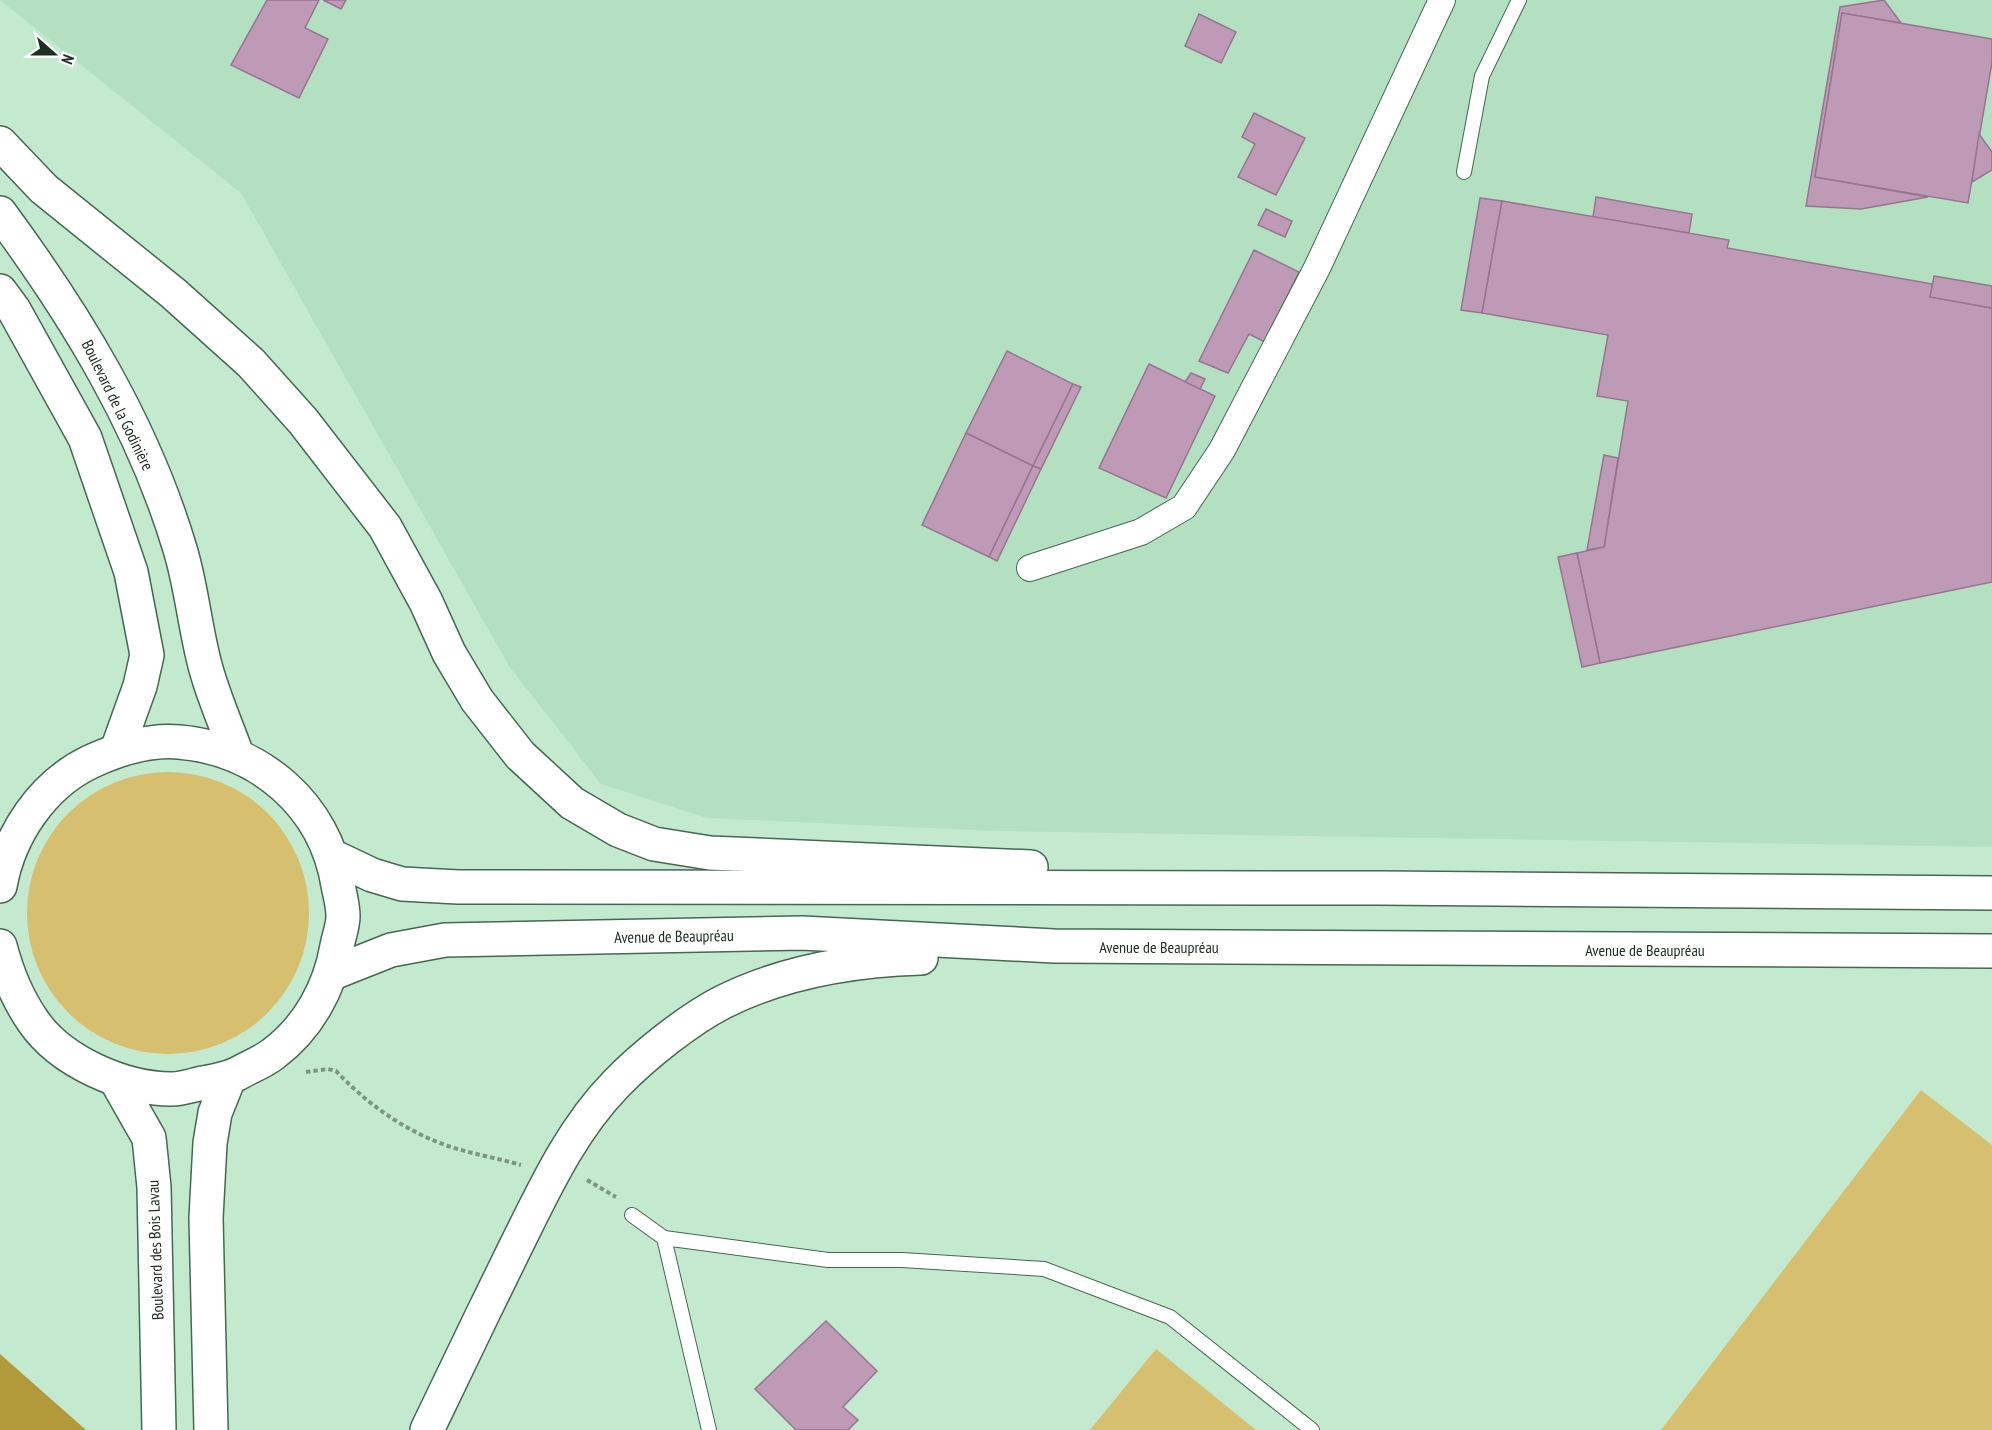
<svg xmlns="http://www.w3.org/2000/svg" width="1992" height="1430" font-family="'PT Sans Narrow',sans-serif">
  <style>
    .built { fill: #b2e0c0 }
    .green { fill: #d6bf6e }
    .forest { fill: #b29939 }
    .building { fill: #be9ab6; stroke: #977590; stroke-width: 1.5 }
    .lines { fill: none; stroke-linecap: round; stroke-linejoin: round }
    .service-casing { stroke: #456850; stroke-width: 16 }
    .minor-casing { stroke: #456850; stroke-width: 28 }
    .primary-casing { stroke: #456850; stroke-width: 36 }
    .trunk-casing { stroke: #456850; stroke-width: 36 }
    .path { stroke: #7b9783; stroke-width: 4; stroke-dasharray: 4.5 3; stroke-linecap: butt }
    .service { stroke: #fff; stroke-width: 14 }
    .minor { stroke: #fff; stroke-width: 26 }
    .primary { stroke: #fff; stroke-width: 33 }
    .trunk { stroke: #fff; stroke-width: 33 }
    .labels { text-anchor: middle; dominant-baseline: central; stroke-width: 4.5; stroke-linejoin: round; paint-order: stroke }
    .street-label { font-size: 16px; fill: #202f24; stroke: #fff }
  </style>
  <rect width="100%" height="100%" fill="#c3eace"/>
  <polygon class="built" points="0,0 1992,0 1992,847 995,831 707,818 601,784 509,666 241,193"/>
  <g class="green">
    <circle cx="168" cy="913" r="141"/>
    <polygon points="1921,1090 1992,1145 1992,1430 1661,1430"/>
    <polygon points="1156,1349 1256,1430 1090,1430"/>
  </g>
  <polygon class="forest" points="0,1354 86,1430 0,1430"/>
  <g class="building">
    <polygon points="267,0 319,0 305,28 328,39 299,98 231,65"/>
    <polygon points="323,0 346,0 341,9"/>
    <polygon points="1884,0 1901,23 1842,13 1815,177 1928,197 1861,209 1806,206 1840,7"/>
    <polygon points="1842,13 1992,39 1992,62 1968,203 1815,177"/>
    <polygon points="1199,14 1236,32 1221,63 1185,46"/>
    <polygon points="1254,113 1305,138 1276,195 1238,177 1255,144 1242,137"/>
    <polygon points="1979,134 1992,152 1992,170 1972,182"/>
    <polygon points="1596,197 1692,214 1689,233 1593,217"/>
    <polygon points="1480,198 1502,201 1482,313 1461,310"/>
    <polygon points="1502,201 1729,240 1727,248 1933,284 1930,297 1992,308 1992,582 1600,663 1577,553 1604,547 1628,401 1597,396 1608,335 1482,313"/>
    <polygon points="1266,209 1292,221 1285,237 1258,225"/>
    <polygon points="1254,250 1299,272 1265,342 1249,334 1228,373 1199,361"/>
    <polygon points="1934,276 1992,286 1992,308 1930,297"/>
    <polygon points="1007,351 1073,384 1033,466 966,433"/>
    <polygon points="1149,364 1215,396 1166,498 1099,468"/>
    <polygon points="1191,373 1205,379 1200,389 1185,382"/>
    <polygon points="1073,384 1081,387 1041,469 1033,466"/>
    <polygon points="966,433 1033,466 989,557 922,525"/>
    <polygon points="1604,455 1618,458 1604,547 1587,550"/>
    <polygon points="1033,466 1041,469 997,561 989,557"/>
    <polygon points="1577,553 1600,663 1582,667 1558,557"/>
    <polygon points="826,1321 877,1371 843,1407 858,1420 848,1430 796,1430 755,1389"/>
  </g>
  <g class="lines">
    <g class="service-casing">
      <g id="service">
        <polyline points="1464,172 1482,76 1519,0"/>
        <polyline points="632,1215 664,1238 709,1430"/>
        <polyline points="664,1238 828,1260 902,1260 1044,1269 1170,1317 1312,1430"/>
      </g>
    </g>
    <g class="minor-casing">
      <polyline id="minor" points="1030,568 1141,532 1184,507 1222,450 1317,268 1442,0"/>
    </g>
    <g class="primary-casing">
      <g id="primary">
        <path d="M0,213C76,316 143,425 180,549C192,588 195,630 206,669C214,698 227,727 237,755"/>
        <polyline points="0,291 14,310 85,438 131,572 147,655 140,686 117,750"/>
        <path d="M0,886C9,835 42,785 90,762C118,749 148,739 179,742C260,749 325,805 338,885C340,895 343,906 343,916C343,926 339,936 337,946C330,988 308,1028 273,1054C263,1062 249,1067 237,1074C226,1079 215,1081 203,1083C193,1085 182,1089 172,1089C124,1089 61,1062 33,1021C17,998 7,973 0,946"/>
        <polyline points="116,1080 149,1138 154,1187 159,1430"/>
        <polyline points="211,1430 206,1218 210,1143 215,1113 229,1078"/>
      </g>
    </g>
    <g class="trunk-casing">
      <g id="trunk">
        <polyline points="0,143 44,189 173,293 251,363 303,421 385,527 426,602 449,653 477,700 520,755 572,803 618,830 654,844 710,853 1031,867"/>
        <polyline points="334,857 372,875 402,884 458,887 1379,888 1992,893"/>
        <polyline points="333,973 391,950 445,940 802,933 1054,946 1992,951"/>
        <path d="M427,1430C456,1369 486,1307 516,1246C544,1190 571,1130 616,1084C643,1056 688,1020 723,1002C783,972 855,960 921,958"/>
      </g>
    </g>
    <g class="path">
      <path d="M306,1072L328,1069L336,1071C367,1104 405,1131 448,1146C472,1154 497,1158 521,1165"/>
      <polyline points="587,1180 616,1197"/>
    </g>
    <use href="#service" class="service"/>
    <use href="#minor" class="minor"/>
    <use href="#primary" class="primary"/>
    <use href="#trunk" class="trunk"/>
  </g>
  <g class="labels">
    <g class="street-label">
      <text transform="translate(118 405) rotate(64)">Boulevard de la Godinière</text>
      <text transform="translate(674 936) rotate(-1)">Avenue de Beaupréau</text>
      <text x="1159" y="947">Avenue de Beaupréau</text>
      <text x="1645" y="950">Avenue de Beaupréau</text>
      <text transform="translate(155 1250) rotate(-92)">Boulevard des Bois Lavau</text>
    </g>
  </g>
  <g transform="translate(54 54) rotate(111)" stroke="#ffffff" stroke-width="4.5" paint-order="stroke">
  <path d="M0-4.5L10 22L0 15L-10 22Z" fill="#202f24"/>
  <text y="-9" font-size="16" font-weight="bold" text-anchor="middle" fill="#202f24">N</text>
  </g>
</svg>
